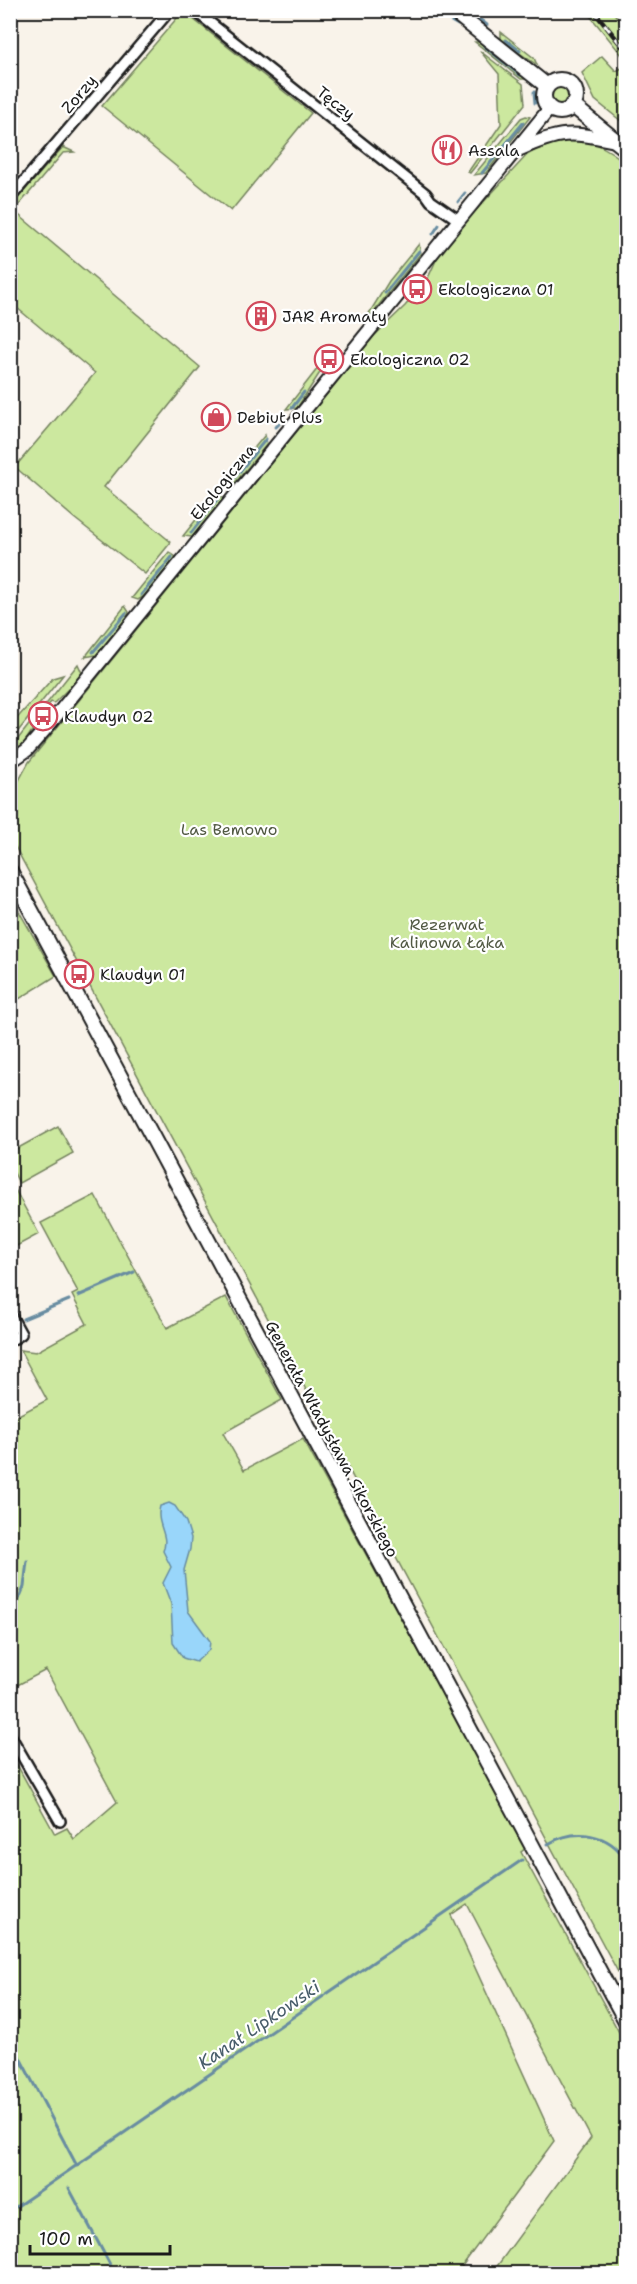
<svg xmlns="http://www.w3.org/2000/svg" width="637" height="2284" font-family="'Shantell Sans',sans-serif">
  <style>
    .green { fill: #cce89f; stroke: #74825e; stroke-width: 1.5 }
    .water { fill: #99d6fa; stroke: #678ca1; stroke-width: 1.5 }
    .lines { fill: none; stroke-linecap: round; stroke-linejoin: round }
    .stream { stroke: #678ca1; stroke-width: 3 }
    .minor-casing { stroke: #1c1c1c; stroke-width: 14 }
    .tertiary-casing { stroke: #1c1c1c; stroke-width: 16 }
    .secondary-casing { stroke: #1c1c1c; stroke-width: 18 }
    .minor { stroke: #fff; stroke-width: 9 }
    .tertiary { stroke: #fff; stroke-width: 12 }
    .secondary { stroke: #fff; stroke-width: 14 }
    .rail-casing { stroke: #1c1c1c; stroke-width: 5 }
    .rail { stroke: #fff; stroke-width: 3; stroke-dasharray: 9; stroke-linecap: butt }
    .labels { text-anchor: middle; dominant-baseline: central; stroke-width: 4.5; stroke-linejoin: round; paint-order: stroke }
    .street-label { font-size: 16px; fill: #1c1c1c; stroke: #fff }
    .poi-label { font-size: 16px; fill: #1c1c1c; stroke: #fff; text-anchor: start }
    .park-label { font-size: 16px; fill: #515943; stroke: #fff }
    .water-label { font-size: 18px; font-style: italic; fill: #485d6a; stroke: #fff }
  </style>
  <rect width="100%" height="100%" fill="#f9f3ea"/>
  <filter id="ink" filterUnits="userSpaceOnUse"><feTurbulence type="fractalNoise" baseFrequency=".0167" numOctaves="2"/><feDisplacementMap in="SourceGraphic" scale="12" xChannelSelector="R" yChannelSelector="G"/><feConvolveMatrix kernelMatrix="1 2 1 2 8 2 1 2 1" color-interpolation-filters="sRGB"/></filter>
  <g filter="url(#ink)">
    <g class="green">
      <polygon points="183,11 311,113 231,211 102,106"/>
      <polygon points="586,11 612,11 626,28 626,60"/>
      <polygon points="501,32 534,58 537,65 501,40"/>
      <polygon points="475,42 482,42 527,79 521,79"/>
      <polygon points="480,51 523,84 525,104 470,173 468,172 501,124 499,74"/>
      <polygon points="602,56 616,71 626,66 626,125 595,100 582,73"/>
      <circle cx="560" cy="96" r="10"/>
      <polygon points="526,116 530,117 486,173 474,175 521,118"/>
      <path d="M565,138C591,139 606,147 626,163V1987L11,839V795L29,762L374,336L405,306L427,280L438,256L466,221L527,155L545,144Z"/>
      <polygon points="63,147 74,152 63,153 14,211 200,367 104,487 171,542 145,574 74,518 15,467 95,373 11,303 10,220 14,215 11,206"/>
      <polygon points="419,244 421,253 370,316 368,315 389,281"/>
      <polygon points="318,368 321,371 297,408 286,409"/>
      <polygon points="265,435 267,444 235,483 226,482"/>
      <polygon points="219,491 223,499 192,537 183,536"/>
      <polygon points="169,552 176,557 143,597 138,600 132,598"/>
      <polygon points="125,606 129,612 127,617 96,655 85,657"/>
      <polygon points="78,664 82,673 80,677 54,703 51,702 37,719 36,717"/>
      <polygon points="63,675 11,740 11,725 53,678"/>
      <polygon points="32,721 36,725 24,743 11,754 11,748"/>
      <polygon points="12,899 56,976 11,1004 10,900"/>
      <polygon points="58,1126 73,1153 19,1183 11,1167 11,1152"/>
      <polygon points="12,1184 39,1234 11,1249 10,1185"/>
      <polygon points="95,1195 167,1328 226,1297 282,1400 223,1433 244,1470 303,1439 526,1848 521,1852 626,2045 626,2273 492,2273 591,2138 467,1904 451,1915 554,2141 457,2273 11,2273 10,1752 55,1834 67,1828 74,1839 117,1802 46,1670 10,1689 11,1419 47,1400 20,1350 36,1352 87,1324 72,1295 78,1292 41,1223"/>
    </g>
    <path class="water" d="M169,1503L175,1506L186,1522L191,1538L190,1549L184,1570L188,1611L210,1641L209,1650L196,1662L183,1658L173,1643L171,1604L163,1583L171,1567L163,1551C170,1535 155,1525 160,1506Z"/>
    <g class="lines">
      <g class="stream">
        <polyline points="468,10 487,25"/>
        <polyline points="451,21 458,25"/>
        <polyline points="506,40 520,51"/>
        <polyline points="484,46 520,75"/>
        <polyline points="534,92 535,103"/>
        <polyline points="621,131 626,135"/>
        <polyline points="482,173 523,123"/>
        <polyline points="458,202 465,193"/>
        <polyline points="433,234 439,225"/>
        <polyline points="385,293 419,251"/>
        <polyline points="292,408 304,392"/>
        <polyline points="276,427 279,424"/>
        <polyline points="232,481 266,439"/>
        <polyline points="191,533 219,497"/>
        <polyline points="141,595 172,557"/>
        <polyline points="93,652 126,613"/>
        <polyline points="78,1296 134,1272"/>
        <polyline points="23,1319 69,1300"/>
        <polyline points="10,1621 24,1587 27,1561"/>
        <path d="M548,1844C575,1828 610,1832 626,1861"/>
        <polyline points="10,2039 77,2166"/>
        <polyline points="69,2188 115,2274"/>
        <polyline points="10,2211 522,1860"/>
      </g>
      <g class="minor-casing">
        <g id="minor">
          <polyline points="194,10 426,194 431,201 457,219"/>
          <polyline points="10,198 170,10"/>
          <polyline points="10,1314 21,1334 10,1341"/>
          <polyline points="10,1735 60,1821"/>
        </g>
      </g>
      <g class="tertiary-casing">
        <g id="tertiary">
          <path d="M518,150C562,130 570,132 616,141"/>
          <polyline points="10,762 27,750 48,726 550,108"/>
        </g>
      </g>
      <g class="secondary-casing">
        <g id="secondary">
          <polyline points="452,10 547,86"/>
          <circle cx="560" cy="96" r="16"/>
          <polyline points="572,105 626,149"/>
          <polyline points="10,871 626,2021"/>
        </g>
      </g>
      <use href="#minor" class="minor"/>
      <use href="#tertiary" class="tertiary"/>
      <use href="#secondary" class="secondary"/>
      <g class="rail-casing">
        <polyline id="rail" points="593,10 626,51"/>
      </g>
      <use href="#rail" class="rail"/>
    </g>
  </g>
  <defs>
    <g id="restaurant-ring" transform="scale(1.5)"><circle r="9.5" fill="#fff" stroke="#d1495b" stroke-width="1.5"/><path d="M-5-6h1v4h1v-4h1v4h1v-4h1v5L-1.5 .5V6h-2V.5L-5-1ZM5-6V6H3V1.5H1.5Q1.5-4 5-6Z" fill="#d1495b"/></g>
    <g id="bus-ring" transform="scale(1.5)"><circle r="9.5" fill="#fff" stroke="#d1495b" stroke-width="1.5"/><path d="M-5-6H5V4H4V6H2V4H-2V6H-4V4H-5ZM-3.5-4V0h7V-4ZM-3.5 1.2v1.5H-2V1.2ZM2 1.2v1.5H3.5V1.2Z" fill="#d1495b"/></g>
    <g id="building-ring" transform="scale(1.5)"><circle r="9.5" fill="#fff" stroke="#d1495b" stroke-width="1.5"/><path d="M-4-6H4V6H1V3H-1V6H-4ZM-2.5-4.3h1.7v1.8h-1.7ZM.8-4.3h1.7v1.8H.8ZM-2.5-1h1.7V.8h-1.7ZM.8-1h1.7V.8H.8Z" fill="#d1495b"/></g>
    <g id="shop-ring" transform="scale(1.5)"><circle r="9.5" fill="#fff" stroke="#d1495b" stroke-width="1.5"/><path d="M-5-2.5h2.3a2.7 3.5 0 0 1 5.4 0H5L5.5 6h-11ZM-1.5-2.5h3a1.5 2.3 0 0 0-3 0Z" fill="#d1495b"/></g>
  </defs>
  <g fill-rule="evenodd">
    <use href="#restaurant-ring" x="447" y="150"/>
    <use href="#bus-ring" x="417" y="289"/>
    <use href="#building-ring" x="261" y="316"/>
    <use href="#bus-ring" x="329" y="359"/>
    <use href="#shop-ring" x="216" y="417"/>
    <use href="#bus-ring" x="43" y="716"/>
    <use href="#bus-ring" x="79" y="974"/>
  </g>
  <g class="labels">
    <g class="street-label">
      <text transform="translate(79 94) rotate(-50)">Zorzy</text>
      <text transform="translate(336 103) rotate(38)">Tęczy</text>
      <text transform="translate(223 482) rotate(-51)">Ekologiczna</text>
      <text transform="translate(332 1439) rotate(62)">Generała Władysława Sikorskiego</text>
    </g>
    <g class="poi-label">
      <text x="468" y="150">Assala</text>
      <text x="438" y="289">Ekologiczna 01</text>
      <text x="282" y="316">JAR Aromaty</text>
      <text x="350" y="359">Ekologiczna 02</text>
      <text x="237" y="417">Debiut Plus</text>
      <text x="64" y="716">Klaudyn 02</text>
      <text x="100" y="974">Klaudyn 01</text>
    </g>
    <g class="park-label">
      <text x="229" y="829">Las Bemowo</text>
      <text x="447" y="924">Rezerwat<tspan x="447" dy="18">Kalinowa Łąka</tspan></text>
    </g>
    <g class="water-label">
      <text transform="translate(259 2025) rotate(-34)">Kanał Lipkowski</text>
    </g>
  </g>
  <rect width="637" height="2284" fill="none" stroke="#fff" stroke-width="36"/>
  <rect x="18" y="18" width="601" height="2248" fill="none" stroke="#1c1c1c" stroke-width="2" filter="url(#ink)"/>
  <path d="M30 2245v9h140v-9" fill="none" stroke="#1c1c1c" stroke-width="3"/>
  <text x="39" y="2245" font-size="18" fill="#1c1c1c" stroke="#ffffff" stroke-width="4.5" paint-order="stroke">100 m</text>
</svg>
